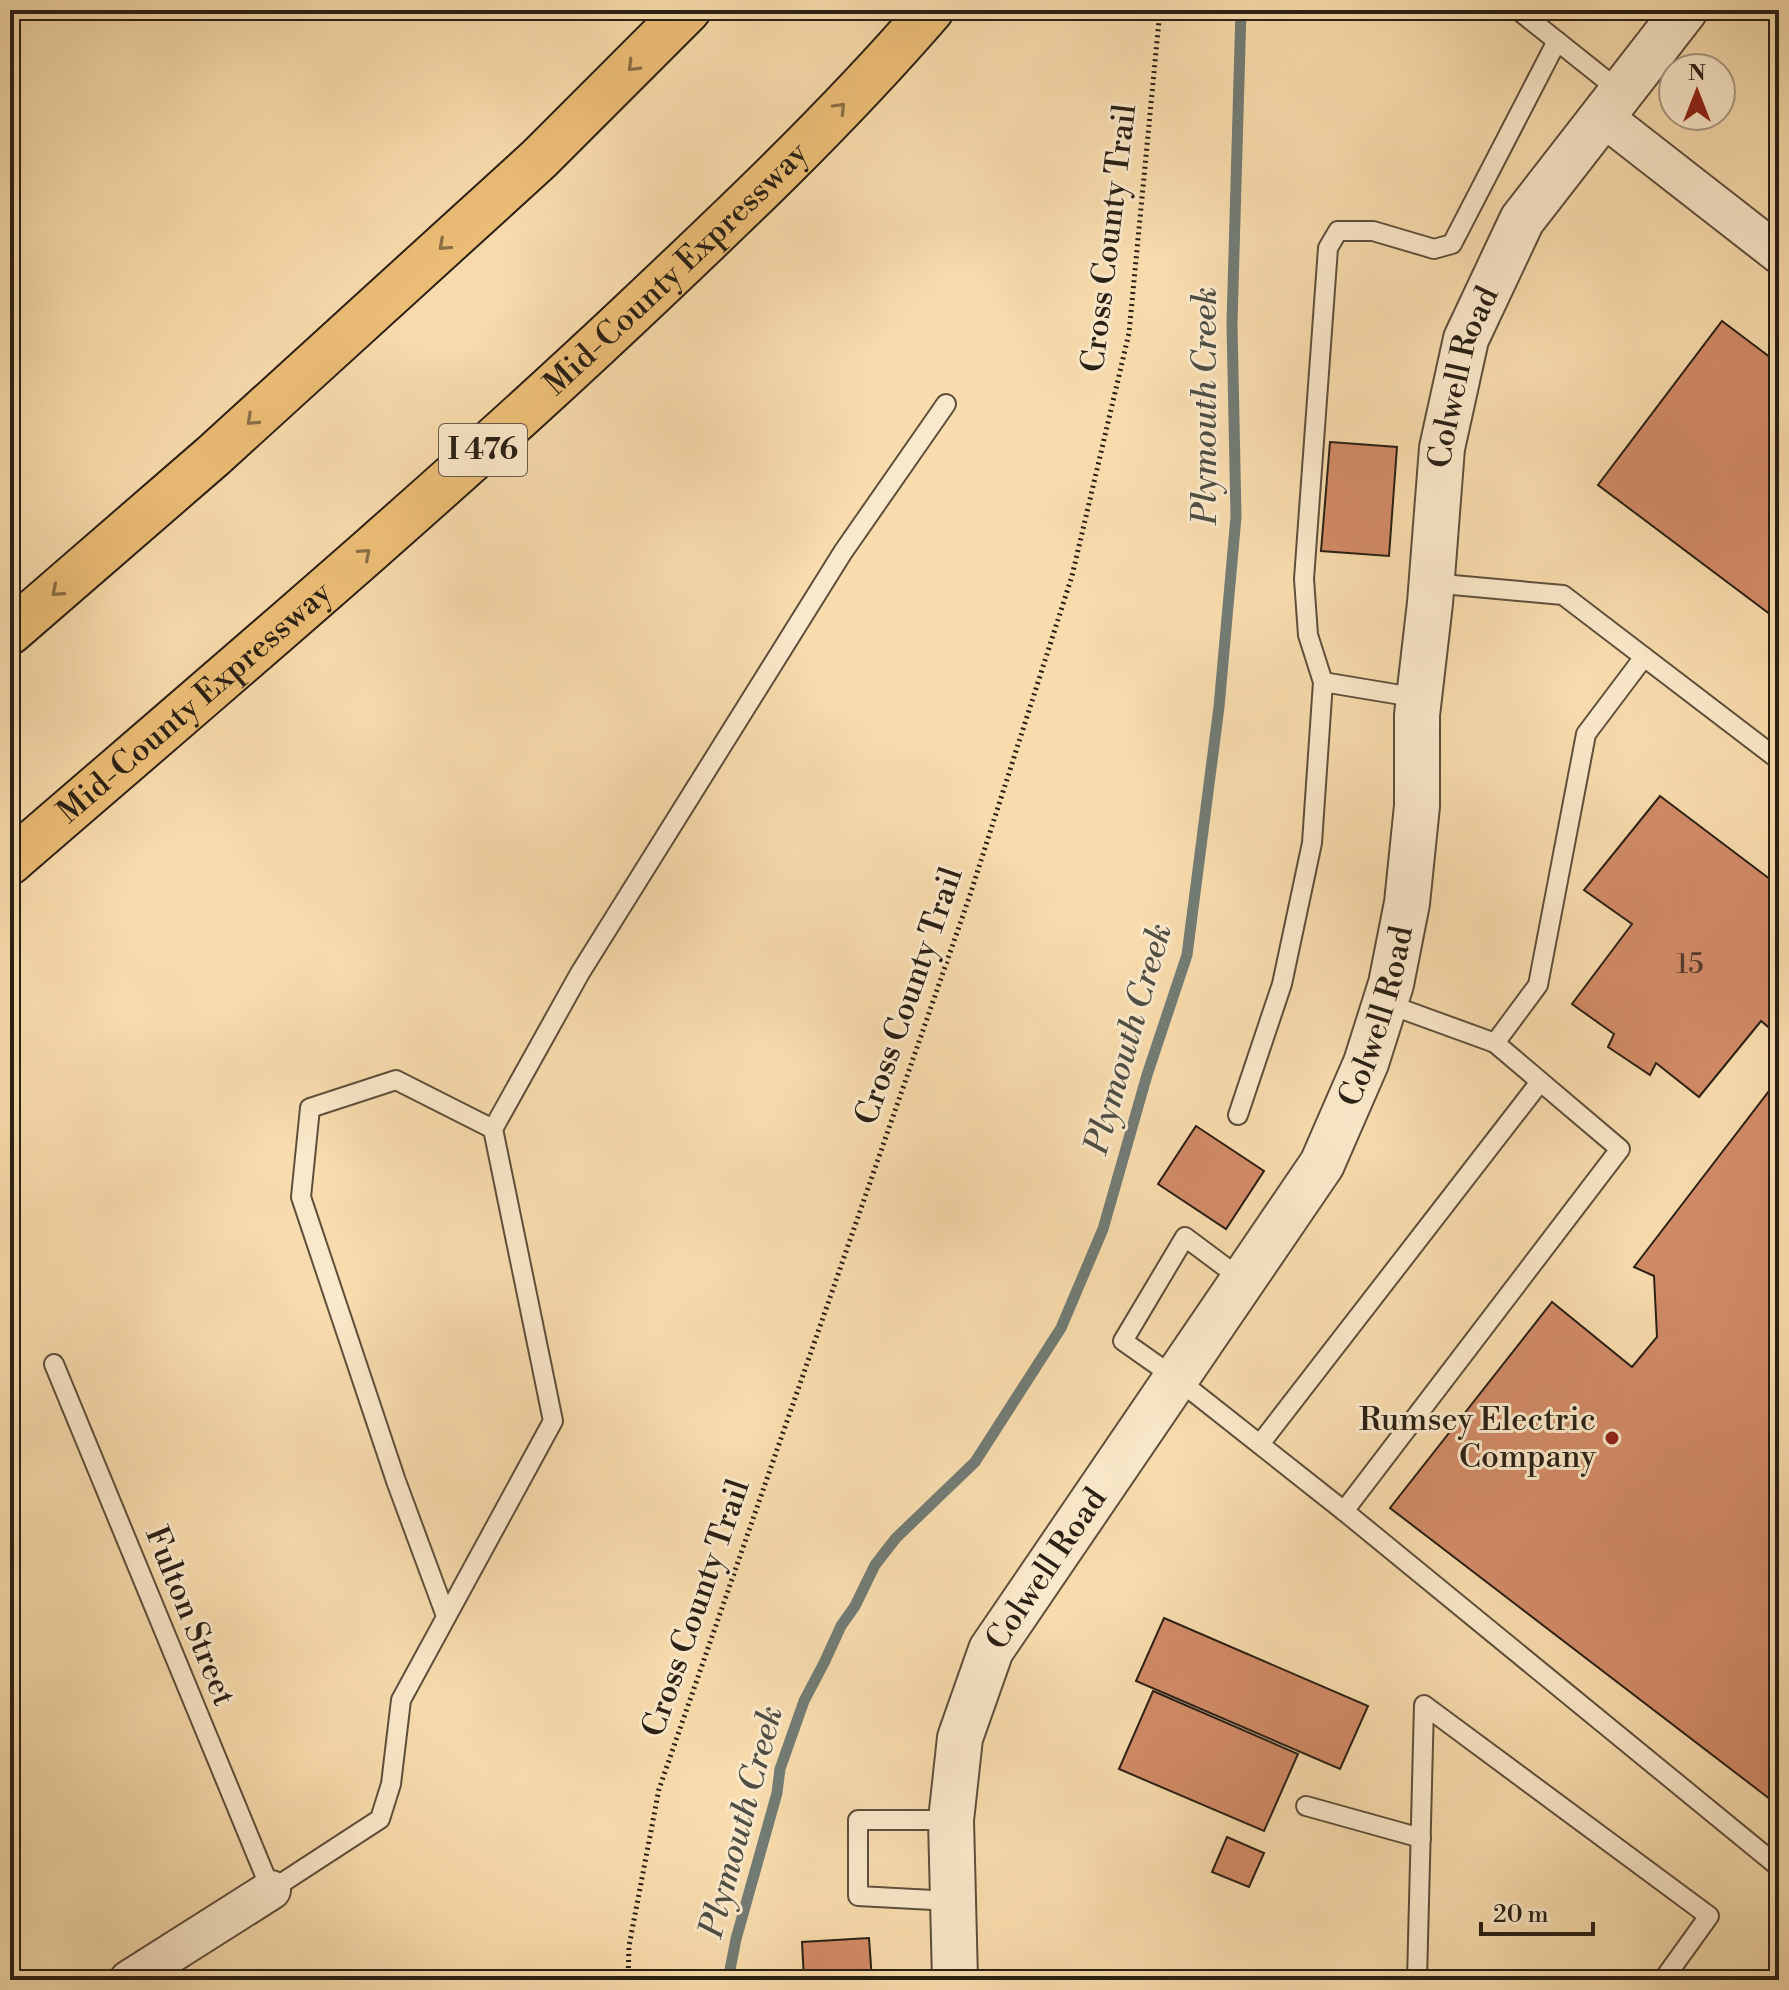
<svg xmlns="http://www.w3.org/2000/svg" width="1789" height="1990" font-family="'Libre Bodoni',serif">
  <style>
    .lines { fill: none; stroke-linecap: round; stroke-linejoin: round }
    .stream { stroke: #727c75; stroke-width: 11 }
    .building { fill: #d28b67; stroke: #2a2015; stroke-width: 2 }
    .service-casing { stroke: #5e4f3b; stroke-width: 22 }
    .minor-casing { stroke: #5e4f3b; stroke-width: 42 }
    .tertiary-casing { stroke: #5e4f3b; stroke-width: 48 }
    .motorway-casing { stroke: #2a2015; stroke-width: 48 }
    .path { stroke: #2a2015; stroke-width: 5; stroke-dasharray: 2 4; stroke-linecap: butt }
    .service { stroke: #fae8ca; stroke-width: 18 }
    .minor { stroke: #fae8ca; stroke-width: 38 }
    .tertiary { stroke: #fae8ca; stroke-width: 44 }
    .motorway { stroke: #ecbe76; stroke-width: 44 }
    .oneway { stroke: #8b6f46 }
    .poi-dot { fill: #8f2418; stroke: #fae8ca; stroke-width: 3 }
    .labels { text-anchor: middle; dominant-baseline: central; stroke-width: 6; stroke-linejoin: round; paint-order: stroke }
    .number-label { font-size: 28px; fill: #543b2a }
    .shield { fill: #fae8ca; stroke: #685c4b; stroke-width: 2 }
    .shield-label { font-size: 30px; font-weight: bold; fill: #2a2015 }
    .street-label { font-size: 32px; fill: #2a2015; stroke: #fae8ca }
    .poi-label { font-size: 32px; fill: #2a2015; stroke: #fae8ca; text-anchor: end }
    .water-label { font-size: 34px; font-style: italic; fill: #4e4e45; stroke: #fae8ca }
  </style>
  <rect width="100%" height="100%" fill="#f8dcad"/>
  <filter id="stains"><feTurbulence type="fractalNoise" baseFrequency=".0025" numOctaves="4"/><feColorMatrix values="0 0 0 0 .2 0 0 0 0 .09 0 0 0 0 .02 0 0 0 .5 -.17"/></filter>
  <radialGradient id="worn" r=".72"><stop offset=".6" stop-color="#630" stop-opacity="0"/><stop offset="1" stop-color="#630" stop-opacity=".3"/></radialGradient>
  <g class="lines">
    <polyline class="stream" points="728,1980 736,1939 777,1793 780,1769 804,1701 824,1663 841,1626 855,1606 875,1565 896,1538 975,1462 1061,1328 1103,1229 1147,1075 1187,955 1219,707 1236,517 1232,323 1241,10"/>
  </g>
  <g class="building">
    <polygon points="1722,321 1779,364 1779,621 1598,485"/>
    <polygon points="1330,442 1397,447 1389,556 1321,551"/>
    <polygon points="1660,796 1779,886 1779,1036 1761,1021 1699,1097 1656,1063 1650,1075 1608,1047 1614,1034 1572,1004 1632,924 1584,890"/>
    <polygon points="1779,1078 1779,1806 1390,1508 1552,1302 1632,1367 1657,1337 1654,1276 1634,1267"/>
    <polygon points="1196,1126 1264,1171 1226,1229 1158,1184"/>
    <polygon points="1164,1618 1368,1706 1340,1769 1136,1681"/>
    <polygon points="1153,1691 1298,1754 1264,1831 1119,1769"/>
    <polygon points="1227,1837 1264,1853 1249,1887 1212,1872"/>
    <polygon points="869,1938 872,1980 804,1980 802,1942"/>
  </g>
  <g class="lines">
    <g class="service-casing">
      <g id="service">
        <polyline points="1518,10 1557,41"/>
        <polyline points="1431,583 1563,595 1779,760"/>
        <polyline points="1323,682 1308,635 1304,579 1328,248 1338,231 1373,231 1434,249 1452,244 1557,41 1621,92"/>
        <polyline points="1385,1003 1495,1043 1538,985 1586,734 1644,657"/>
        <polyline points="1238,1115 1282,984 1312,843 1323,682 1419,698"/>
        <polyline points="493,1129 580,973 843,552 946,404"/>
        <polyline points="1244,1281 1185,1237 1123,1341 1177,1379 1344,1511 1620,1149 1495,1043"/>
        <polyline points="54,1364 271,1890 380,1819 391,1784 401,1700 553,1421 493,1129 396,1080 310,1108 301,1197 396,1481 446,1616"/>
        <polyline points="1260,1444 1540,1082"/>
        <polyline points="1344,1511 1779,1867"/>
        <polyline points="1306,1806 1421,1838"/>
        <polyline points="951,1820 858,1820 858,1896 952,1901"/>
        <polyline points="1417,1980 1424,1705 1709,1916 1663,1980"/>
      </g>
    </g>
    <g class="minor-casing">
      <g id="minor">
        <polyline points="1602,116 1779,254"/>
        <polyline points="129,1980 271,1890"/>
      </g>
    </g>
    <g class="tertiary-casing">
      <g id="tertiary">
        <path id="s1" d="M955,1980L951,1820L960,1738L991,1650L1322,1164L1366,1063L1391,984L1407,903L1417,806V715L1430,603L1442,448L1466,339L1522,220L1685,10"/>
      </g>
    </g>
    <g class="motorway-casing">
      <g id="motorway">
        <polyline points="10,632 213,456 539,159 688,10"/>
        <path id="s2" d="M10,862C217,683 426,506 625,319C730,220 836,120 931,10"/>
      </g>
    </g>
    <polyline class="path" points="628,1980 629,1946 659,1789 969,898 1072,576 1129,333 1160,10"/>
    <use href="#service" class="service"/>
    <use href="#minor" class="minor"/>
    <use href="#tertiary" class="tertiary"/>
    <use href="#motorway" class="motorway"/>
  </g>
  <defs><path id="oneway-chevron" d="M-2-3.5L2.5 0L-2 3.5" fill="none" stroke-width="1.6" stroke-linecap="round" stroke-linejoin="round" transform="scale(2)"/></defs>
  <g class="oneway">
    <use href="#oneway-chevron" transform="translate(633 66) rotate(135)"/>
    <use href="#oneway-chevron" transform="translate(840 108) rotate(-46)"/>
    <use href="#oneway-chevron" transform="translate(444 245) rotate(138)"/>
    <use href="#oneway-chevron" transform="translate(252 420) rotate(137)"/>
    <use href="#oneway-chevron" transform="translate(365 554) rotate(-41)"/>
    <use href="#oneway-chevron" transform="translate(57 591) rotate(139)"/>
  </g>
  <circle class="poi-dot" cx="1612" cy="1438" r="8"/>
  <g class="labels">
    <g class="number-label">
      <text x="1690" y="964">15</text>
    </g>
    <rect class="shield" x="439" y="424" width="88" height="52" rx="6"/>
    <g class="shield-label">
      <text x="483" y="450">I 476</text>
    </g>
    <g class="street-label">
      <text transform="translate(1109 238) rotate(-83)">Cross County Trail</text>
      <text stroke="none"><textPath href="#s2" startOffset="892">Mid-County Expressway</textPath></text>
      <text stroke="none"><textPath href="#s1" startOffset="1730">Colwell Road</textPath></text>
      <text stroke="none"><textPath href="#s2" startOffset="244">Mid-County Expressway</textPath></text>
      <text transform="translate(909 996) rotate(-71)">Cross County Trail</text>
      <text stroke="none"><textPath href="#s1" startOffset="1082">Colwell Road</textPath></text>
      <text stroke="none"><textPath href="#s1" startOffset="434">Colwell Road</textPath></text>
      <text transform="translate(696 1608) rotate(-71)">Cross County Trail</text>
      <text transform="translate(190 1616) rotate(68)">Fulton Street</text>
    </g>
    <g class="poi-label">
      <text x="1596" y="1420">Rumsey Electric<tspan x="1596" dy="37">Company</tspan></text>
    </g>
    <g class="water-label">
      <text transform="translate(1206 406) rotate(-90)">Plymouth Creek</text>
      <text transform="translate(1129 1039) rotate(-74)">Plymouth Creek</text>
      <text transform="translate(742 1822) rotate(-75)">Plymouth Creek</text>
    </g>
  </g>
  <rect width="1789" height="1990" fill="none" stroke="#f8dcad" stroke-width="40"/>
  <rect x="12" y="12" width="1765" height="1966" fill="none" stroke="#2a2015" stroke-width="4"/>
  <rect x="20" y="20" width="1749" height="1950" fill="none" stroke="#2a2015" stroke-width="2"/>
  <g transform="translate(1697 92)"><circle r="38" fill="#fae8ca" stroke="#a79882" stroke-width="2"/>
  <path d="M0-6L14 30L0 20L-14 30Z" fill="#8f2418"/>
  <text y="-12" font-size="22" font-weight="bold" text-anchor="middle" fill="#2a2015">N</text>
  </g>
  <path d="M1481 1922v12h112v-12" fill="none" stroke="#2a2015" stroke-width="4"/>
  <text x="1493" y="1922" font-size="24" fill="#2a2015" stroke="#fae8ca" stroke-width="6" paint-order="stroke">20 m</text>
  <rect width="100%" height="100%" filter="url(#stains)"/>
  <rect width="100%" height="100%" fill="url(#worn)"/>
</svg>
